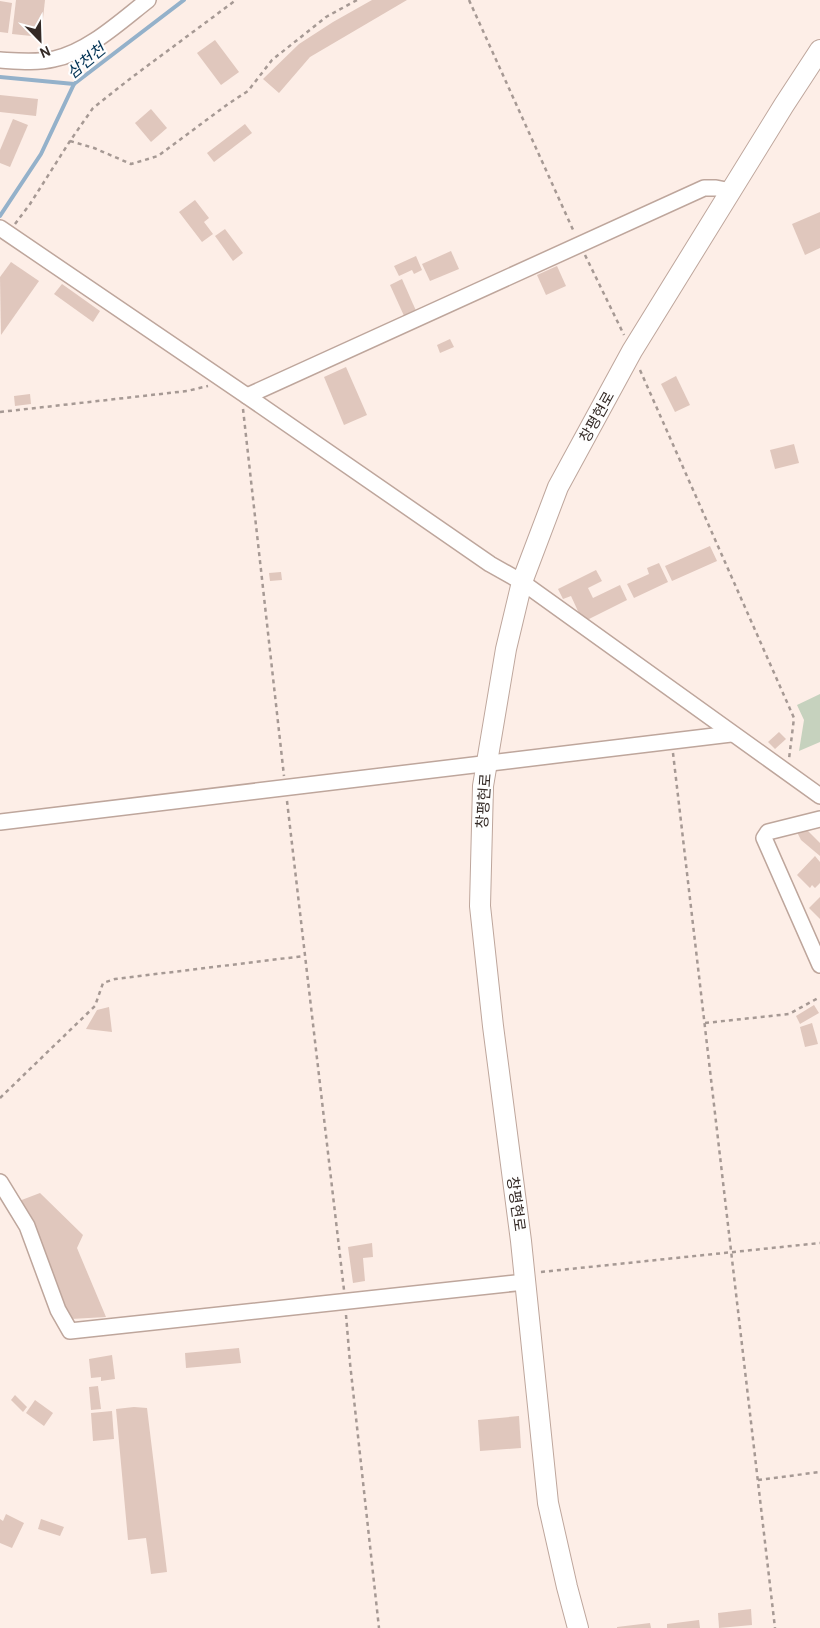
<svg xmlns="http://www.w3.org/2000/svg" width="820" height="1628" font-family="Cabin,'Noto Sans KR',sans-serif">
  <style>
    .green { fill: #c6d2be }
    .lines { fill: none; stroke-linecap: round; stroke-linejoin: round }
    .stream { stroke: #94b1ca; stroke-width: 4 }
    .building { fill: #e0c7bd }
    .minor-casing { stroke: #bea69c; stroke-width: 18 }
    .major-casing { stroke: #bea69c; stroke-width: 22 }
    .path { stroke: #a69994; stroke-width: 2.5; stroke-dasharray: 4 4; stroke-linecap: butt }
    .minor { stroke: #fff; stroke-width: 15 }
    .major { stroke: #fff; stroke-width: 20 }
    .labels { text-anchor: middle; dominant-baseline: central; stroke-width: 4.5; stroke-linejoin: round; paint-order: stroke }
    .street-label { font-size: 15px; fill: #342a26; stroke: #fefefe }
    .water-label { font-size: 16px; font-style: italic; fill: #003254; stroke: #fefefe }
  </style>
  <rect width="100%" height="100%" fill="#fdeee7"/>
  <polygon class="green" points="820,694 820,742 799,751 804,720 797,705"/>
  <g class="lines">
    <g class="stream">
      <polyline points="0,77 74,84"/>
      <polyline points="0,216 41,154 74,84 184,0"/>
    </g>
  </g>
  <g class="building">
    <polygon points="16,0 45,0 41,37 12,34"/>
    <polygon points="372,0 407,0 310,57 279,93 263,79 299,44 333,22"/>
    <polygon points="0,1 12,3 8,33 0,32"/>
    <polygon points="215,40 239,72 221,85 197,53"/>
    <polygon points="0,95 38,99 36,116 0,112"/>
    <polygon points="151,109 167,128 151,142 135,123"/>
    <polygon points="13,119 28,125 10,167 0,163 0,150"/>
    <polygon points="245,124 252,133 214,162 207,153"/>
    <polygon points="195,200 209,218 204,222 213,234 202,242 179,212"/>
    <polygon points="820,212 820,248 805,255 792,224"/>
    <polygon points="225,229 243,253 233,261 215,236"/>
    <polygon points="451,251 459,269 430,281 422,264"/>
    <polygon points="416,256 422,270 414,274 412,270 399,276 394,266"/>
    <polygon points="11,262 39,281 1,335 0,277"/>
    <polygon points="557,266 566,286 546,295 537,275"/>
    <polygon points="402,279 417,313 405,318 390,285"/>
    <polygon points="62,284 100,311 93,322 54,294"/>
    <polygon points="450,339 454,347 440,353 437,345"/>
    <polygon points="346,367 367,415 344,425 324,377"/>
    <polygon points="676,376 690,405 675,412 661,384"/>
    <polygon points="30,394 31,404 15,406 14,396"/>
    <polygon points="794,444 799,463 775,469 770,450"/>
    <polygon points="710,546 717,561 672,581 665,566"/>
    <polygon points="659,563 668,582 634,598 627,584 649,574 647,568"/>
    <polygon points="596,570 602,581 588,588 593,598 620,585 627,600 583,622 571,596 563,599 558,589"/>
    <polygon points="281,572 282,580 270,581 269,573"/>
    <polygon points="779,732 786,739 775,749 768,742"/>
    <polygon points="807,830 820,843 820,856 801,840 797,832"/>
    <polygon points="815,856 820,862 820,883 815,888 812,885 810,888 797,875"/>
    <polygon points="820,897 820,919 809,908"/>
    <polygon points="814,1005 819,1013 800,1024 796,1016"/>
    <polygon points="109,1007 112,1032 86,1029 97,1010"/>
    <polygon points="812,1023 818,1044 805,1047 800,1027"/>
    <polygon points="40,1193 83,1235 77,1248 106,1317 71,1319 19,1201"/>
    <polygon points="372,1243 373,1257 363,1258 365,1281 353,1283 348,1247"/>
    <polygon points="239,1348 241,1363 186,1368 185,1353"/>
    <polygon points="112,1355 115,1379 101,1381 101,1377 91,1378 89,1359"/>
    <polygon points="98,1386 101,1409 91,1410 89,1387"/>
    <polygon points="15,1395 27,1407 23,1412 11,1400"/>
    <polygon points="35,1400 53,1413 44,1426 26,1413"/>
    <polygon points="134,1407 147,1408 167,1572 151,1574 146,1538 128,1540 116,1409"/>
    <polygon points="112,1411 114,1439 93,1441 91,1413"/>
    <polygon points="519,1416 521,1448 480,1451 478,1420"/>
    <polygon points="6,1514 24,1523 12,1548 0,1543 0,1519 3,1521"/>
    <polygon points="41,1519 64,1527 60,1536 38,1529"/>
    <polygon points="751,1609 752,1625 719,1628 718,1613"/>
    <polygon points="699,1620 700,1628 667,1628 667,1624"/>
    <polygon points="650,1623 651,1628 617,1628 617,1627"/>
  </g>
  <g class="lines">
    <g class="minor-casing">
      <g id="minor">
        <path d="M0,60C17,61 37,63 54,59C88,52 121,21 148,0"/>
        <polyline points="0,228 247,396 490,564 522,582 820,796"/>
        <polyline points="247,396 704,188 716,188 731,191"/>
        <polyline points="820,819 768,832 764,838 820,965"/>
        <polyline points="0,822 731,734"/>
        <polyline points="0,1182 27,1226 58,1310 70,1331 525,1282"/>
      </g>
    </g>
    <g class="major-casing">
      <polyline id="major" points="578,1628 567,1587 548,1503 521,1241 493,1026 480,906 483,786 506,649 522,582 558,487 632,351 784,105 820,50"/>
    </g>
    <g class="path">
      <polyline points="469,0 574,232"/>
      <polyline points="70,141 94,148 131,164 158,156 228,104 248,91 272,60 326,17 357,0"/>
      <polyline points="15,224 30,204 70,141 93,108 131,78 236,0"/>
      <polyline points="585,255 624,335"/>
      <polyline points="640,370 794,718 789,759"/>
      <polyline points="243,409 284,776"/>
      <polyline points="0,412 187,391 208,386"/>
      <polyline points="673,753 775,1628"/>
      <polyline points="287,801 344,1290"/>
      <polyline points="705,1023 789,1014 820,997"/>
      <polyline points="0,1098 95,1006 103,983 115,979 304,956"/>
      <polyline points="541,1272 820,1243"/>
      <polyline points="346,1315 350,1363 379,1628"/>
      <polyline points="758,1480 820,1472"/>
    </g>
    <use href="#minor" class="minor"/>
    <use href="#major" class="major"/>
  </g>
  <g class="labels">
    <g class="street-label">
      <text transform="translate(597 417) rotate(-61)">창평현로</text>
      <text transform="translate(484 801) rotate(-86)">창평현로</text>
      <text transform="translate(516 1204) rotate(82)">창평현로</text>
    </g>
    <g class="water-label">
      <text transform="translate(86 61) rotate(-40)">삼천천</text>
    </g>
  </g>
  <g transform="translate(40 40) rotate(157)" stroke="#fefefe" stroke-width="4" paint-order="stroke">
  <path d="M0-4L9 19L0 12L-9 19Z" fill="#342a26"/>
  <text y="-8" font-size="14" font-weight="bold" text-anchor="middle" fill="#342a26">N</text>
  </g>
</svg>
